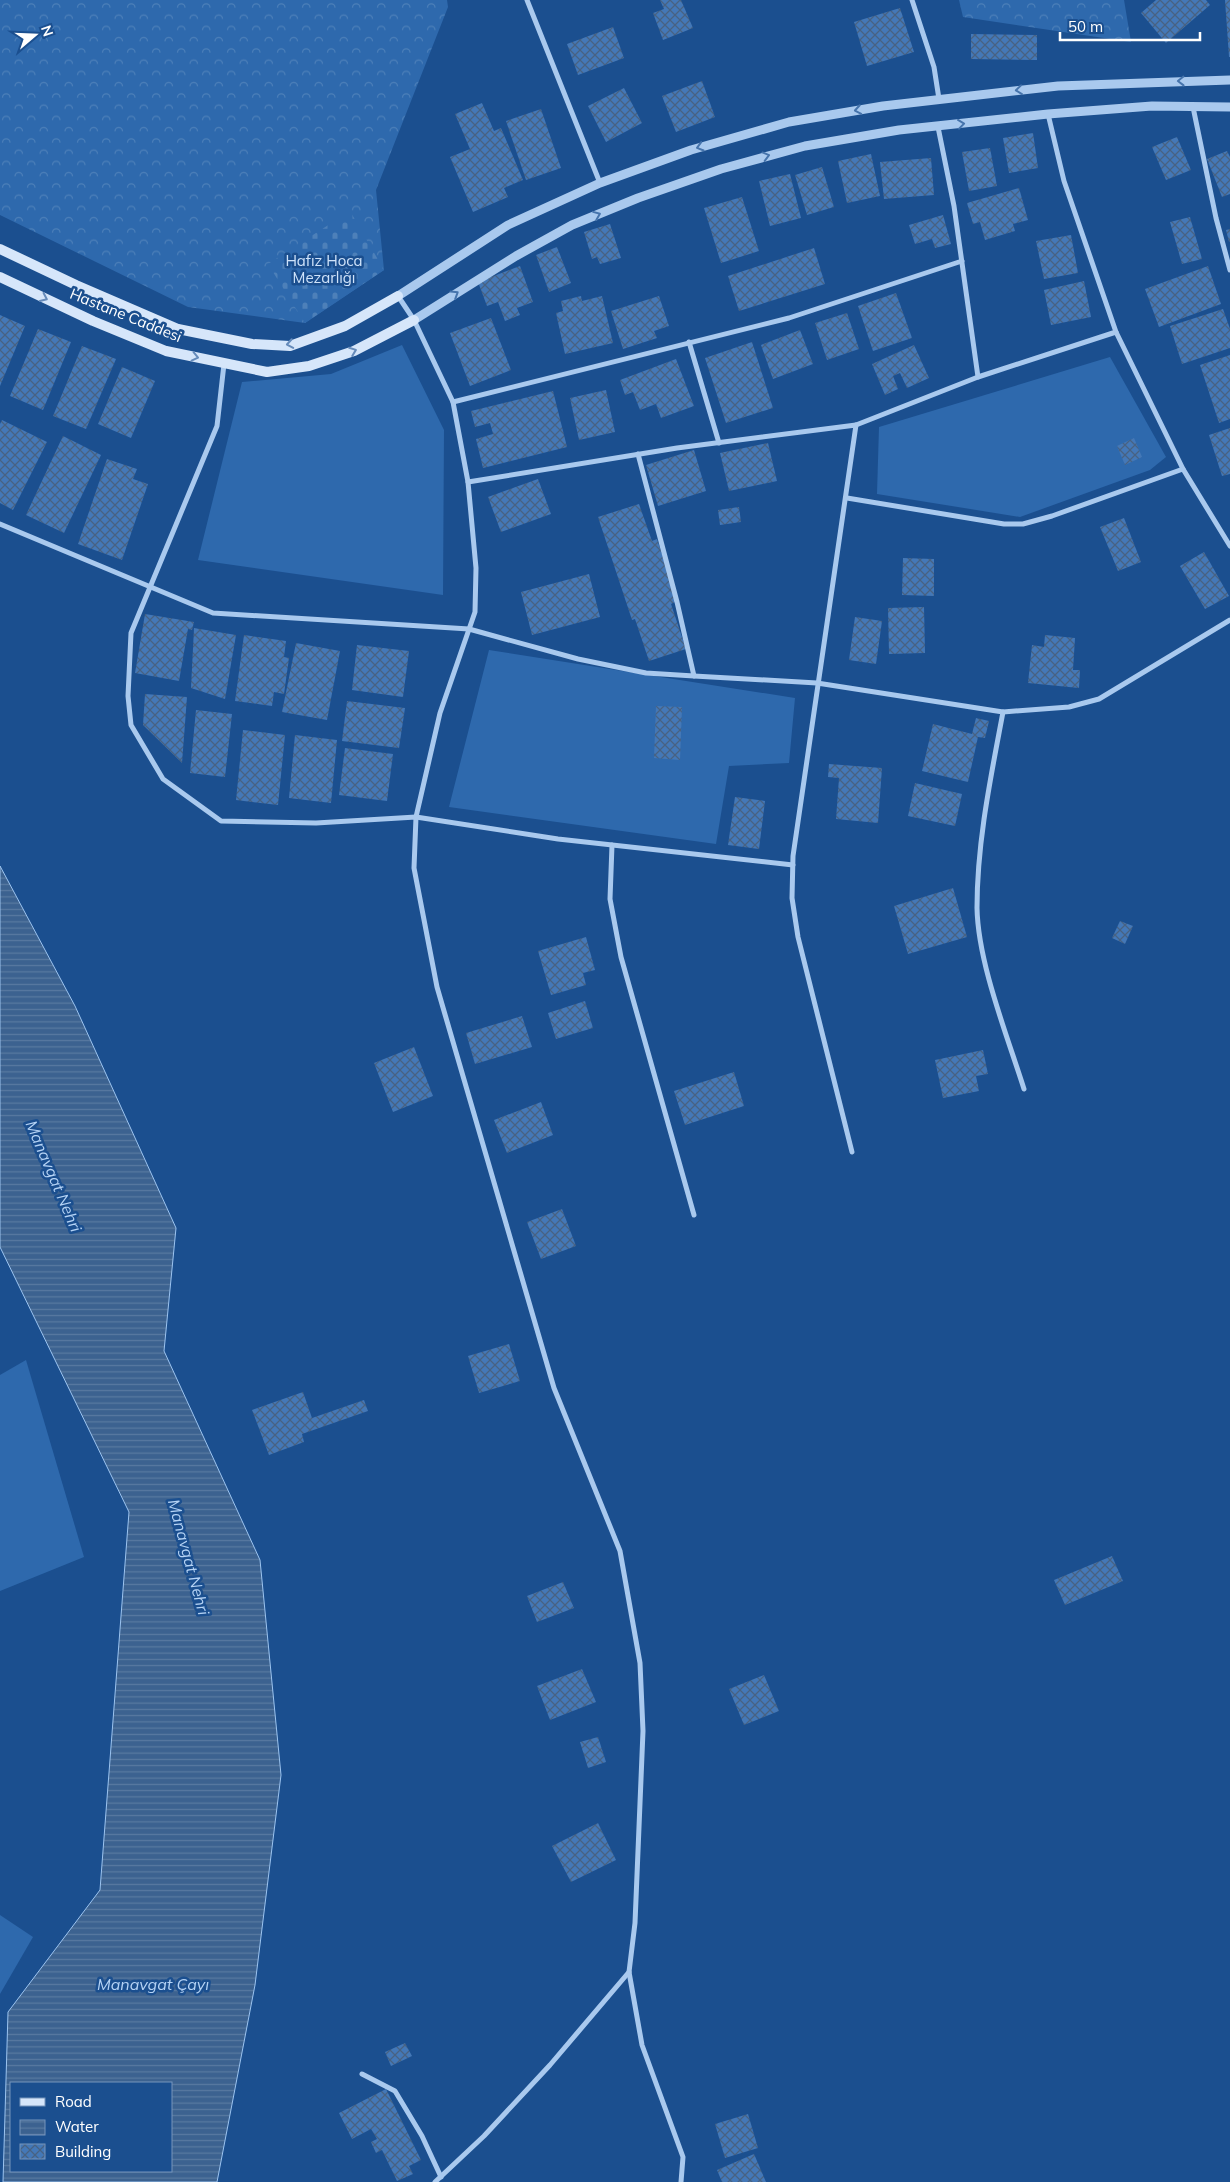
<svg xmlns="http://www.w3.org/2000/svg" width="1230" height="2182" font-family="Mulish,sans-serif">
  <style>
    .grass { fill: #2e69ad }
    .forest { fill: url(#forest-crowns) }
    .cemetery { fill: url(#cemetery-stones) }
    .water { fill: url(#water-rules); stroke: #9cc4f0; fill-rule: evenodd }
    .building { fill: url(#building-cross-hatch) }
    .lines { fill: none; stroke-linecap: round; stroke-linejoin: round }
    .minor { stroke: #a9c9ee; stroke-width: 5 }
    .tertiary { stroke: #a9c9ee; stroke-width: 9 }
    .secondary { stroke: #d6e6fa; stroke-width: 10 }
    .oneway { stroke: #4674ac }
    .oneway2 { stroke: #668bba }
    .labels { text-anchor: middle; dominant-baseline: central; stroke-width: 5; stroke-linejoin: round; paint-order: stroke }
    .park-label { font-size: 15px; fill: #cfe3fa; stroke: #1b4f8f }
    .street-label { font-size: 15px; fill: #fff; stroke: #1b4f8f }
    .water-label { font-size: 16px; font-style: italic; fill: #b5d3f5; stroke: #1b4f8f }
  </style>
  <defs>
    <pattern id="forest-crowns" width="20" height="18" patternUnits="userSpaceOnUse" patternTransform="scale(1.25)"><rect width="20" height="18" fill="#2e69ad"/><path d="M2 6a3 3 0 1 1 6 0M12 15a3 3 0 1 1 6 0" fill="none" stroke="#4d80b9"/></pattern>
    <pattern id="cemetery-stones" width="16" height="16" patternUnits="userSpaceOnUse" patternTransform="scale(1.25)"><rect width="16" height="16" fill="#2e69ad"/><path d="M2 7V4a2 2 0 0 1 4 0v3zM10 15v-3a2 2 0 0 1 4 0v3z" fill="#4d80b9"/></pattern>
    <pattern id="water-rules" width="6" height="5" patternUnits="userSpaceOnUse" patternTransform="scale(1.25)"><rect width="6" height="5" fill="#3c6290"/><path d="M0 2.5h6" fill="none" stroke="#597aa1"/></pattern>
    <pattern id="building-cross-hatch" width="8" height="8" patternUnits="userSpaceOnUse" patternTransform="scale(1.25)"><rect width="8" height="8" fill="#4478b7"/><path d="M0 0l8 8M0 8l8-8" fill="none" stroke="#486282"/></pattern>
  </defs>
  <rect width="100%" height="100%" fill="#1b4f8f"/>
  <g class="grass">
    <polygon points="402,345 444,430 443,595 198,560 242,382 331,374"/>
    <polygon points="1110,357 1166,457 1150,470 1020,517 877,494 879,427"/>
    <polygon points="489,650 795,698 789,763 729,766 716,844 449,807"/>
    <polygon points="26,1360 84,1557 0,1591 0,1375"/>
    <polygon points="0,1915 33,1937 0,1994"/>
  </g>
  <g class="forest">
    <polygon points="0,0 447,0 448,7 376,190 384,270 305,323 188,307 0,215"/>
    <polygon points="959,0 1124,0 1131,42 963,17"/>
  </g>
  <polygon class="cemetery" points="350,211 384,270 305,323 268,264"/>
  <path class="water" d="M0,866L75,1006L176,1228L164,1351L260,1560L281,1775L255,1985L217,2182H3L8,2012L100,1890L129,1512L0,1247ZM11,2083H171V2171H11Z"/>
  <g class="building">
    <polygon points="660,0 681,0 693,28 663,40 653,13 664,9"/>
    <polygon points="1156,0 1206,0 1210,5 1166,43 1141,13"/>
    <polygon points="1225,0 1230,0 1230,57 1229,57"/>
    <polygon points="900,8 914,52 867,66 854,22"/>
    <polygon points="613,27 624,58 578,75 567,44"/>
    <polygon points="971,34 1037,35 1037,60 971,59"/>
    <polygon points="702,81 715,117 676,132 662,96"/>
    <polygon points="624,88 642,123 606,142 588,106"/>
    <polygon points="482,103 494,131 501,128 523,180 504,188 508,197 473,212 450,157 470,149 455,114"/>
    <polygon points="541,109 561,168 526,180 506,121"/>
    <polygon points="1033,133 1038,168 1009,173 1003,138"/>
    <polygon points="1177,137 1191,170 1166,180 1152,147"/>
    <polygon points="990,148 997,186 969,191 962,152"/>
    <polygon points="1227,151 1230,157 1230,194 1222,197 1207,159"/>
    <polygon points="871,154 880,196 847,203 838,161"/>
    <polygon points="931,158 934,195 884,199 880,162"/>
    <polygon points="822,167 834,207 807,215 795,175"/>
    <polygon points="790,174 801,218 770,226 759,181"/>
    <polygon points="1019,188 1028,220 1013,224 1015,231 985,240 980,222 973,224 967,203"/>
    <polygon points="742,197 759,251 721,263 704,208"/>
    <polygon points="943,215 951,244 935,248 932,239 915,244 909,225"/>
    <polygon points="1190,217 1202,259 1182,264 1170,222"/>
    <polygon points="610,224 621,258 600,264 597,257 592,259 584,232"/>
    <polygon points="1230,229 1230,241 1229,242 1226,230"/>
    <polygon points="1071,235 1078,273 1044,279 1036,241"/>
    <polygon points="557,247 571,283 549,292 536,255"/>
    <polygon points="814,248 825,284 739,311 728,276"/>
    <polygon points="520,266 533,302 517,308 520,315 505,321 498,302 487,306 478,282"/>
    <polygon points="1208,266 1221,304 1159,327 1145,289"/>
    <polygon points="1084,281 1091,317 1051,325 1044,290"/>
    <polygon points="896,293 912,338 873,351 858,306"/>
    <polygon points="581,296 582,301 602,296 613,343 565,354 556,313 563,311 561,301"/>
    <polygon points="659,296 669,326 654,331 657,338 623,349 611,311"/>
    <polygon points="1223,309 1230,329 1230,348 1182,364 1170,326"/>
    <polygon points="847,313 859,349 827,360 815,323"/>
    <polygon points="0,315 25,326 0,386"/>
    <polygon points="491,318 511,370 470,386 450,333"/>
    <polygon points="38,329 71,342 43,410 10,396"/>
    <polygon points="800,330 813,364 773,379 761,345"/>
    <polygon points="752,342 773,408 726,423 705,358"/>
    <polygon points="914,345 929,378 907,388 900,373 893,376 898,389 885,395 872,364"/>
    <polygon points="82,346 116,359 86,429 53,416"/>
    <polygon points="1230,355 1230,419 1219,423 1200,365"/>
    <polygon points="676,359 694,406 661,418 656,404 640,410 633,392 625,395 620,380"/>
    <polygon points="122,367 155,381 131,438 98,424"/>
    <polygon points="606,390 615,432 579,440 570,398"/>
    <polygon points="553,391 567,447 483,468 476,439 493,434 490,423 475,427 471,411"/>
    <polygon points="2,420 47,442 13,510 0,503 0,424"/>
    <polygon points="1230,428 1230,474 1222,476 1209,435"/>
    <polygon points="63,436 101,455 64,533 26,515"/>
    <polygon points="1134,438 1142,457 1125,465 1117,446"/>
    <polygon points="768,443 777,481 729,491 720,453"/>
    <polygon points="694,450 706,491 658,506 646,465"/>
    <polygon points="107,459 137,469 133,479 148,484 122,560 78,544"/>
    <polygon points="538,479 551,514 501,532 488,497"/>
    <polygon points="639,504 652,541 657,539 677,601 671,604 686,649 649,661 635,619 632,620 598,517"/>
    <polygon points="739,507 741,522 720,525 718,510"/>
    <polygon points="1124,518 1141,562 1118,571 1100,527"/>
    <polygon points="1204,552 1229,596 1205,609 1180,566"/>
    <polygon points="903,558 934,559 934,596 902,595"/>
    <polygon points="589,574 600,617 532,635 521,592"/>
    <polygon points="924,607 925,653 889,654 888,608"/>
    <polygon points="145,614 194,622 192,630 188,629 179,681 135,673"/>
    <polygon points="855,617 882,621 876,664 849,660"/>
    <polygon points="194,628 236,635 225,699 191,688"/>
    <polygon points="244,635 286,641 284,657 289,658 284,694 274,692 272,706 235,701"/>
    <polygon points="1045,635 1075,638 1073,670 1080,670 1079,688 1028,683 1032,645 1044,647"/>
    <polygon points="296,643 340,651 327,720 282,712"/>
    <polygon points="357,645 409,651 403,697 352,690"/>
    <polygon points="145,694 187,697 182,763 143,725"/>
    <polygon points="347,701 405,708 399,748 342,741"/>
    <polygon points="656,706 682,707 680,760 654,758"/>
    <polygon points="196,710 232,714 225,777 190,773"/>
    <polygon points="976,718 989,721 985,738 978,737 968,782 922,771 933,724 972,734"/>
    <polygon points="243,730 285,735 278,805 236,800"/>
    <polygon points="295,735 337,740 331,803 289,798"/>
    <polygon points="345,748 393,754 387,801 339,795"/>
    <polygon points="829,764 882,768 878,823 836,819 839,778 828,777"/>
    <polygon points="915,783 962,794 955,826 908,816"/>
    <polygon points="735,797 765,801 759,849 728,845"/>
    <polygon points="953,888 967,937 908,954 894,906"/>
    <polygon points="1120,921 1133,926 1125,944 1112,938"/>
    <polygon points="586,937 595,970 583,973 586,985 551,995 538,951"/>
    <polygon points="585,1001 593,1028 556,1039 548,1013"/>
    <polygon points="522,1016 532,1047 475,1064 466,1033"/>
    <polygon points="414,1047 433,1096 393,1112 374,1063"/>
    <polygon points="983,1050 988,1074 976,1076 979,1091 943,1098 935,1060"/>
    <polygon points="734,1072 744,1106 685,1125 674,1091"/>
    <polygon points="541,1102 553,1135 507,1153 494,1120"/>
    <polygon points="562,1209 576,1246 541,1259 527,1222"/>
    <polygon points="509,1344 520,1381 479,1393 468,1356"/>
    <polygon points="303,1392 312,1418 364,1400 368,1411 302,1434 304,1442 269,1455 252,1410"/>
    <polygon points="1112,1556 1123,1581 1065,1605 1054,1580"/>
    <polygon points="563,1582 574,1608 537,1622 527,1596"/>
    <polygon points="582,1669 596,1702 550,1720 537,1686"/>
    <polygon points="764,1675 779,1711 744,1725 729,1689"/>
    <polygon points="598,1737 606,1762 588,1768 580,1742"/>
    <polygon points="598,1823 616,1860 571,1882 552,1846"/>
    <polygon points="405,2043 412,2056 391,2066 385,2052"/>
    <polygon points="386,2089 421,2160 409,2166 413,2174 397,2181 382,2150 376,2153 371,2142 377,2139 371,2129 352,2139 339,2113"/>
    <polygon points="748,2114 758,2148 725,2158 715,2124"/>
    <polygon points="754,2154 766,2182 722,2182 717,2170"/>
  </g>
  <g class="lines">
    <g class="minor">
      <polyline points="527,0 600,183"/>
      <polyline points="912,0 934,67 939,99"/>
      <polyline points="1193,107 1216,218 1230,270"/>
      <polyline points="938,127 954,206 978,377"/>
      <polyline points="398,296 414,320 453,402 468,482 476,568 475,612 440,713 416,817 414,868 437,987 554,1388 620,1551 640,1663 643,1731 635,1923 629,1972 642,2045 683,2157 681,2182"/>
      <polyline points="1116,332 1183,469 1230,546"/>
      <polyline points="689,342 719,443"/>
      <polyline points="224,364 217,426 131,633 128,696 131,725 163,779 221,821 316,823 416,817 558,839 793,865"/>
      <polyline points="453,402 789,318 962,261"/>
      <polyline points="468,482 677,448 856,425 978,377 1116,332 1064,181 1048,114"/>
      <polyline points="847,498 1004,524 1023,524 1052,516 1183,469"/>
      <polyline points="0,524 213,613 469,629 578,659 646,673 694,676 677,602 638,454"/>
      <polyline points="694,676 817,683 1003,712 1069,707 1099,699 1230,620"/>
      <path d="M1003,712C991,776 977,842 977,908C978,963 1007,1035 1024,1089"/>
      <polyline points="612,845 610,899 621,957 694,1215"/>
      <polyline points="852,1152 798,937 792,898 793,856 856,425"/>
      <polyline points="362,2074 395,2091 422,2136 441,2177"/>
      <polyline points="435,2182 484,2136 550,2065 629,1972"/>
    </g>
    <g class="tertiary">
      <polyline points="398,296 508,225 600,183 691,150 789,122 883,106 1058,86 1230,80"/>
      <polyline points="414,320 516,256 572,225 638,198 721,169 805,146 899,130 1048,114 1152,106 1230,107"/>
    </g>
    <g class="secondary">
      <polyline points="0,249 76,285 178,329 252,344 290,346 345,326 398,296"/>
      <polyline points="0,277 93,321 166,351 267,372 309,366 354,351 414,320"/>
    </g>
  </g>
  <defs><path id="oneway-chevron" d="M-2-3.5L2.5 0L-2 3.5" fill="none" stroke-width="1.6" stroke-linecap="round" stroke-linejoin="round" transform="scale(1.25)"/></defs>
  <g class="oneway">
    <use href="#oneway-chevron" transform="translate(1181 81) rotate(179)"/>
    <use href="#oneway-chevron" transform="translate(1019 90) rotate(174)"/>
    <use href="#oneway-chevron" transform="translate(858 110) rotate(170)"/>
    <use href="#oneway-chevron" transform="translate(961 124) rotate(-7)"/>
    <use href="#oneway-chevron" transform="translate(700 147) rotate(164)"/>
    <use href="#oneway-chevron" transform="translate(766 156) rotate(-15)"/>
    <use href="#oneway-chevron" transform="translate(597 215) rotate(-22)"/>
    <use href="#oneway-chevron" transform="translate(455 294) rotate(-32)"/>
  </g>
  <g class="oneway2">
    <use href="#oneway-chevron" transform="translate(44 298) rotate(25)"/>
    <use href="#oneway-chevron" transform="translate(290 344) rotate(170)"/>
    <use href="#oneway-chevron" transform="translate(353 351) rotate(-21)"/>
    <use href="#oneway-chevron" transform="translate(195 357) rotate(13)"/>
  </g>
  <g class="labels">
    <g class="park-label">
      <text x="324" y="260">Hafız Hoca<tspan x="324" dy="17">Mezarlığı</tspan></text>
    </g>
    <g class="street-label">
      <text transform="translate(126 315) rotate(22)">Hastane Caddesi</text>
    </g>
    <g class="water-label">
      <text transform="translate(54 1176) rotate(67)">Manavgat Nehri</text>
      <text transform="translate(189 1557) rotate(75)">Manavgat Nehri</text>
      <text x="153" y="1984">Manavgat Çayı</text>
    </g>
  </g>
  <rect x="10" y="2082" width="162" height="90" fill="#1b4f8f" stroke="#7695bc"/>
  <rect x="20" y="2098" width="25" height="8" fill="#d6e6fa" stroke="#7695bc"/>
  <text x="55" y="2107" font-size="15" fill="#ffffff">Road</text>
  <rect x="20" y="2120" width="25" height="15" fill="url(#water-rules)" stroke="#7695bc"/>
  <text x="55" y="2132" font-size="15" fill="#ffffff">Water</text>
  <rect x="20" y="2144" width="25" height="15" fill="url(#building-cross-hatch)" stroke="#7695bc"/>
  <text x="55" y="2157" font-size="15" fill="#ffffff">Building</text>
  <g transform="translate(35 35) rotate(71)" stroke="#1b4f8f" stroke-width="4" paint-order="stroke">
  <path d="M0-4L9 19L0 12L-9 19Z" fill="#ffffff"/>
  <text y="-8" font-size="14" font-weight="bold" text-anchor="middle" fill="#ffffff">N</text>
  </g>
  <path d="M1060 32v8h140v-8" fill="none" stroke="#ffffff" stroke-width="2.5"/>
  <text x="1068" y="32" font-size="15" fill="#ffffff" stroke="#1b4f8f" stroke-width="4" paint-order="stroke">50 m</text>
</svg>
